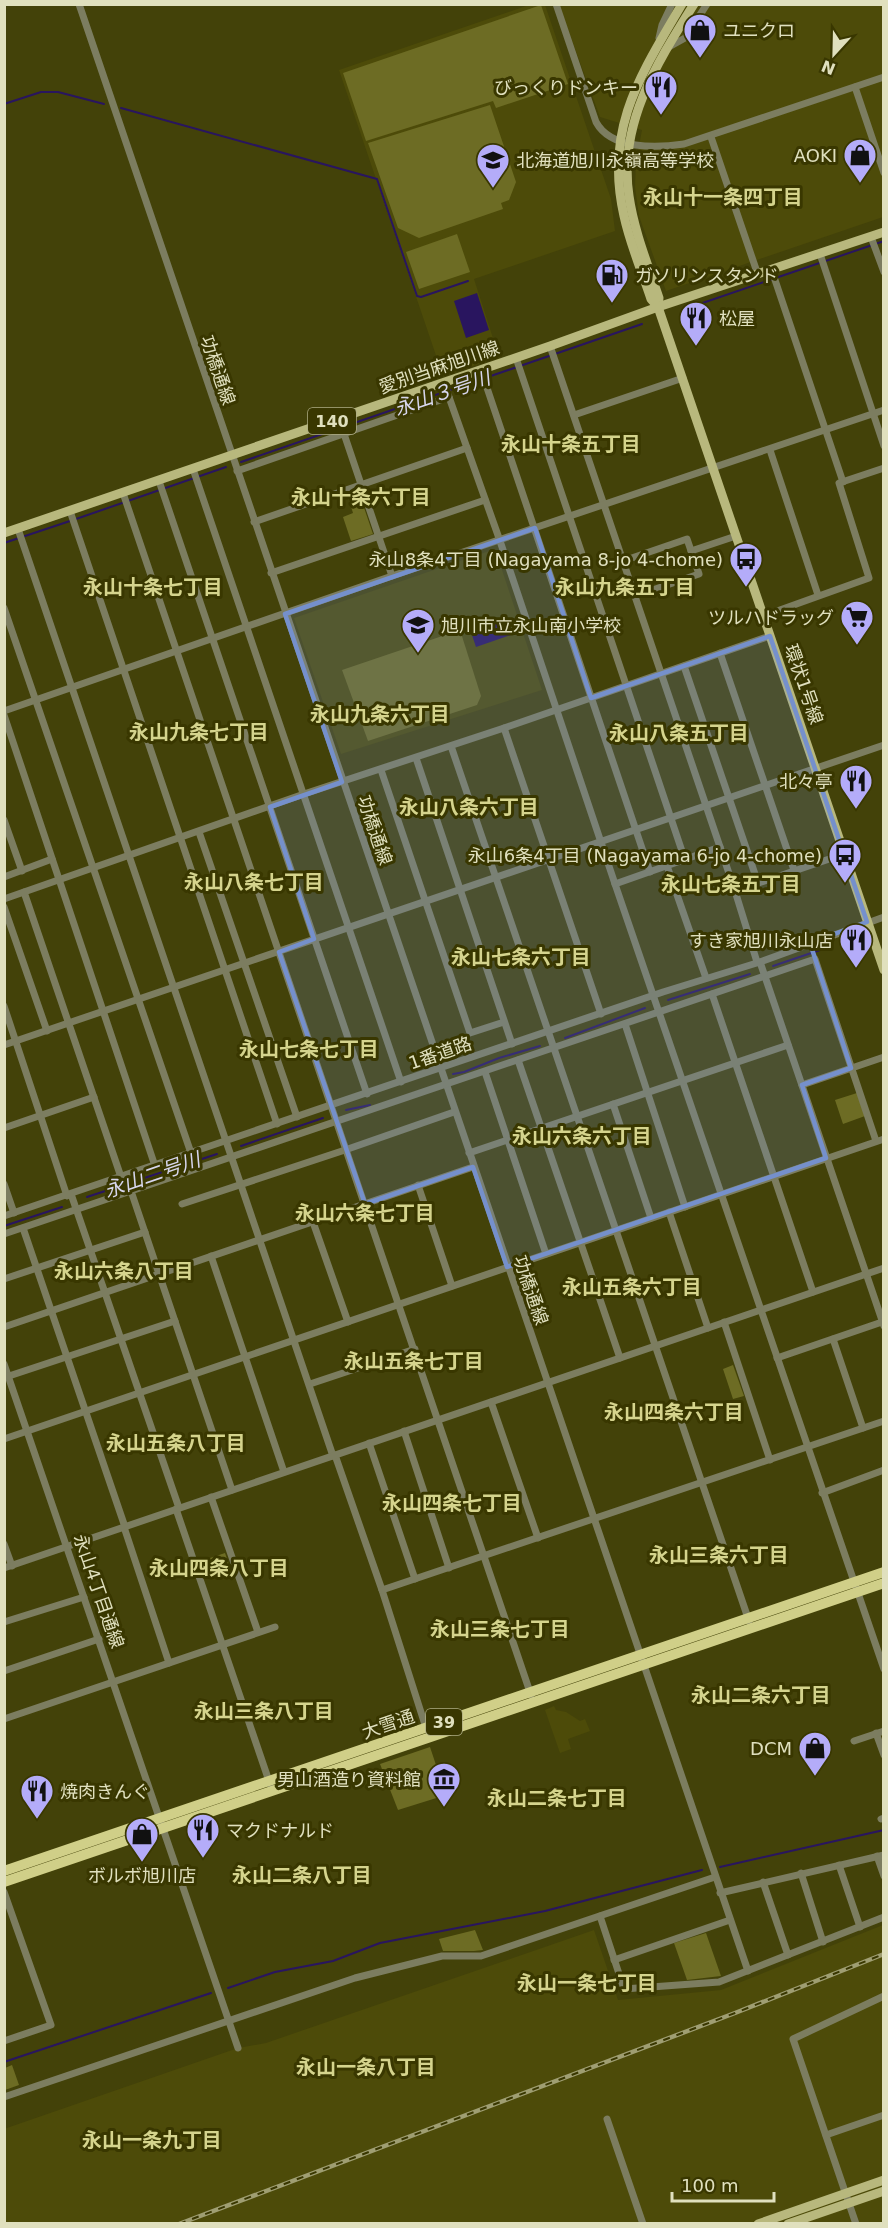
<svg xmlns="http://www.w3.org/2000/svg" width="888" height="2228" font-family="'DejaVu Sans','Noto Sans JP',sans-serif">
  <style>
    .built { fill: #4d4b09 }
    .green { fill: #6d6c24 }
    .water { fill: #29155f }
    .lines { fill: none; stroke-linecap: round; stroke-linejoin: round }
    .stream { stroke: #29155f; stroke-width: 2 }
    .minor { stroke: #7c7d60; stroke-width: 7 }
    .major { stroke: #b8b87d; stroke-width: 9 }
    .highway { stroke: #d0cf88; stroke-width: 10 }
    .rail-casing { stroke: #9f9e72; stroke-width: 4.5 }
    .rail { stroke: #393700; stroke-width: 2; stroke-dasharray: 7; stroke-linecap: butt }
    .marked { fill: #7590cc; fill-opacity: 0.2; stroke: #7590cc; stroke-width: 4.5; stroke-linejoin: round }
    .labels { text-anchor: middle; dominant-baseline: central; stroke-width: 6; stroke-linejoin: round; paint-order: stroke }
    .shield { fill: #393700; stroke: #aead85; stroke-width: 1.5 }
    .shield-label { font-size: 16px; font-weight: bold; fill: #e0e0be }
    .poi-label { font-size: 18px; fill: #e0e0be; stroke: #393700; text-anchor: end }
    .street-label { font-size: 18px; fill: #e0e0be; stroke: #393700 }
    .neighbourhood-label { font-size: 20px; font-weight: bold; fill: #d5d48d; stroke: #393700 }
    .water-label { font-size: 20px; font-style: italic; fill: #d7d6ec; stroke: #393700 }
  </style>
  <rect width="100%" height="100%" fill="#434209"/>
  <g class="built">
    <polygon points="529,5 545,5 611,199 615,231 474,279 499,357 443,376 339,70"/>
    <polygon points="559,5 883,5 883,217 666,291 639,216 635,187 636,161 642,130 600,117"/>
    <polygon points="492,550 496,552 542,690 341,754 294,618"/>
    <polygon points="554,1706 556,1710 566,1712 580,1721 585,1719 590,1731 568,1739 571,1749 560,1753 545,1710"/>
    <polygon points="883,1925 883,2223 5,2223 4,2129 238,2048 266,2043 594,1930 618,2000 721,1990"/>
  </g>
  <g class="green">
    <polygon points="541,5 568,84 496,108 493,101 366,141 343,73"/>
    <polygon points="490,105 516,182 509,200 501,203 503,209 419,238 398,228 368,143"/>
    <polygon points="457,234 470,272 419,289 406,252"/>
    <polygon points="358,490 373,534 351,541 343,517 353,513 347,494"/>
    <polygon points="460,630 481,696 477,705 368,741 342,670"/>
    <polygon points="857,1093 865,1116 843,1124 835,1100"/>
    <polygon points="733,1365 744,1396 733,1399 723,1369"/>
    <polygon points="225,1553 230,1568 205,1575 201,1561"/>
    <polygon points="430,1747 446,1795 398,1810 380,1764"/>
    <polygon points="475,1930 483,1950 474,1951 443,1951 439,1939"/>
    <polygon points="706,1933 721,1976 687,1980 674,1943"/>
    <polygon points="12,2065 19,2085 5,2090 5,2068"/>
  </g>
  <g class="water">
    <polygon points="477,293 489,330 466,338 454,301"/>
    <polygon points="506,618 511,635 476,647 470,629"/>
  </g>
  <g class="lines">
    <g class="stream">
      <polyline points="4,104 41,92 58,92 104,104"/>
      <polyline points="121,108 377,179 417,296 421,297 468,281"/>
      <polyline points="682,310 884,241"/>
      <polyline points="241,462 642,324"/>
      <polyline points="76,519 226,467"/>
      <polyline points="4,543 70,521"/>
      <polyline points="773,966 826,948"/>
      <polyline points="668,1000 750,974"/>
      <polyline points="565,1038 645,1008"/>
      <polyline points="453,1074 464,1072 499,1058 540,1046"/>
      <polyline points="346,1110 370,1105"/>
      <polyline points="241,1146 323,1118"/>
      <polyline points="87,1197 217,1154"/>
      <polyline points="4,1226 62,1207"/>
      <polyline points="720,1867 884,1830"/>
      <polyline points="228,1988 275,1972 333,1961 380,1943 545,1911 702,1870"/>
      <polyline points="4,2062 211,1993"/>
    </g>
    <g class="minor">
      <polyline points="79,4 748,1971"/>
      <path d="M556,4L596,122C611,150 657,148 684,144L884,77"/>
      <polyline points="659,38 662,25 672,4"/>
      <polyline points="667,48 685,38 707,4"/>
      <polyline points="855,87 884,173"/>
      <polyline points="711,137 758,275"/>
      <polyline points="871,237 884,272"/>
      <polyline points="820,254 884,446"/>
      <polyline points="772,271 843,482"/>
      <polyline points="550,346 735,891 757,962"/>
      <polyline points="516,358 685,860"/>
      <polyline points="481,370 650,872"/>
      <polyline points="444,383 500,541 615,884 884,1669"/>
      <polyline points="574,415 683,378"/>
      <polyline points="339,419 392,576"/>
      <polyline points="770,450 818,595"/>
      <polyline points="193,469 401,1082"/>
      <polyline points="237,471 449,397"/>
      <polyline points="159,481 367,1094"/>
      <polyline points="123,493 531,1695"/>
      <polyline points="70,511 277,1124"/>
      <polyline points="254,522 467,448"/>
      <polyline points="18,529 333,1456"/>
      <polyline points="691,551 736,536"/>
      <polyline points="623,561 687,539 699,574 635,596"/>
      <polyline points="271,573 485,500"/>
      <polyline points="4,608 191,1153"/>
      <polyline points="763,616 869,578 839,483 884,468"/>
      <polyline points="720,653 794,870"/>
      <polyline points="684,666 758,883"/>
      <polyline points="4,711 392,576 884,410"/>
      <polyline points="4,715 155,1166"/>
      <polyline points="504,728 601,1014"/>
      <polyline points="451,746 749,1621"/>
      <polyline points="416,758 512,1044"/>
      <polyline points="381,770 470,1033 504,1022"/>
      <polyline points="4,820 22,871"/>
      <polyline points="199,832 297,1117"/>
      <polyline points="667,866 706,978"/>
      <polyline points="4,877 52,859"/>
      <polyline points="615,884 720,847"/>
      <polyline points="735,891 844,854"/>
      <polyline points="24,892 121,1177"/>
      <polyline points="4,899 304,794 504,728 770,636"/>
      <polyline points="4,907 47,1031"/>
      <polyline points="760,962 884,1326"/>
      <polyline points="712,994 813,1292"/>
      <polyline points="4,1006 67,1196"/>
      <polyline points="625,1024 685,1207"/>
      <polyline points="4,1045 884,745"/>
      <polyline points="518,1060 620,1358"/>
      <polyline points="485,1072 546,1254"/>
      <polyline points="802,1085 884,1057"/>
      <polyline points="613,1104 651,1218"/>
      <polyline points="4,1128 94,1097"/>
      <polyline points="469,1153 788,1045"/>
      <polyline points="4,1184 14,1213"/>
      <polyline points="418,1185 452,1286"/>
      <polyline points="131,1191 232,1490"/>
      <polyline points="71,1194 179,1508"/>
      <polyline points="182,1204 345,1150 454,1112"/>
      <polyline points="669,1212 708,1328"/>
      <polyline points="4,1216 663,992 760,962 884,917"/>
      <polyline points="313,1222 348,1322"/>
      <polyline points="23,1228 125,1527"/>
      <polyline points="4,1234 815,959 876,1141"/>
      <polyline points="211,1256 284,1472"/>
      <polyline points="4,1279 145,1232"/>
      <polyline points="724,1322 770,1460"/>
      <polyline points="4,1327 473,1167"/>
      <polyline points="833,1339 863,1428"/>
      <polyline points="777,1358 882,1322"/>
      <polyline points="4,1364 238,2048"/>
      <polyline points="9,1376 175,1321"/>
      <polyline points="310,1384 415,1349"/>
      <polyline points="491,1402 538,1538"/>
      <polyline points="404,1431 449,1568"/>
      <polyline points="4,1439 884,1139"/>
      <polyline points="369,1443 415,1579"/>
      <polyline points="335,1455 382,1590 426,1728"/>
      <polyline points="822,1493 884,1470"/>
      <polyline points="211,1497 258,1632"/>
      <polyline points="176,1509 270,1784"/>
      <polyline points="124,1527 169,1663"/>
      <polyline points="4,1544 12,1566"/>
      <polyline points="4,1568 884,1268"/>
      <polyline points="382,1590 884,1421"/>
      <polyline points="4,1622 84,1597"/>
      <polyline points="4,1671 99,1639"/>
      <polyline points="4,1719 275,1627"/>
      <polyline points="876,1733 884,1755"/>
      <polyline points="854,1741 884,1731"/>
      <polyline points="881,1819 884,1818"/>
      <polyline points="877,1856 884,1876"/>
      <polyline points="839,1865 860,1927"/>
      <polyline points="801,1873 823,1942"/>
      <polyline points="763,1882 788,1955"/>
      <polyline points="4,1892 51,2025 4,2041"/>
      <polyline points="720,1893 884,1855"/>
      <polyline points="600,1916 624,1989 719,1982 884,1917"/>
      <polyline points="614,1960 730,1920"/>
      <polyline points="4,2097 355,1978 442,1956 481,1956 715,1877"/>
      <polyline points="607,2119 643,2224"/>
      <polyline points="826,2135 884,2115"/>
      <polyline points="856,2224 793,2039 884,1996"/>
    </g>
    <g class="major">
      <path d="M694,4C657,63 618,124 629,196C634,231 648,265 659,298L658,307L884,970"/>
      <path d="M658,307L651,299C642,272 630,244 624,216C604,129 640,76 682,4"/>
      <polyline points="4,533 550,346 658,307 884,232"/>
      <polyline points="758,2224 884,2180"/>
      <polyline points="788,2224 884,2191"/>
    </g>
    <g class="highway">
      <polyline points="4,1871 884,1572"/>
      <polyline points="4,1882 884,1583"/>
    </g>
    <g class="rail-casing">
      <polyline id="rail" points="179,2224 735,2013 884,1954"/>
    </g>
    <use href="#rail" class="rail"/>
  </g>
  <path class="marked" d="M535,528L591,698L770,636L867,922L810,943L851,1068L802,1085L826,1158L507,1267L473,1167L365,1204L279,952L314,939L270,807L342,782L285,614Z"/>
  <defs>
    <g id="shop-pin" transform="scale(1.725)"><path d="M0 17L-7.5 6A9.5 9.5 0 1 1 7.5 6Z" fill="#b4acf9" stroke="#393700"/><path d="M-5-2.5h2.3a2.7 3.5 0 0 1 5.4 0H5L5.5 6h-11ZM-1.5-2.5h3a1.5 2.3 0 0 0-3 0Z" fill="#111"/></g>
    <g id="restaurant-pin" transform="scale(1.725)"><path d="M0 17L-7.5 6A9.5 9.5 0 1 1 7.5 6Z" fill="#b4acf9" stroke="#393700"/><path d="M-5-6h1v4h1v-4h1v4h1v-4h1v5L-1.5 .5V6h-2V.5L-5-1ZM5-6V6H3V1.5H1.5Q1.5-4 5-6Z" fill="#111"/></g>
    <g id="school-pin" transform="scale(1.725)"><path d="M0 17L-7.5 6A9.5 9.5 0 1 1 7.5 6Z" fill="#b4acf9" stroke="#393700"/><path d="M0-5L7-2L0 1L-7-2ZM-4 1L0 2.5L4 1V4Q0 6-4 4Z" fill="#111"/></g>
    <g id="fuel-pin" transform="scale(1.725)"><path d="M0 17L-7.5 6A9.5 9.5 0 1 1 7.5 6Z" fill="#b4acf9" stroke="#393700"/><path d="M-5.5-6h7V0h2V4h1.3V-2.5L3-4.5l.8-.8L6-3V5H2.5V1h-1V6h-7ZM-4.2-4.7v3.2H.2V-4.7Z" fill="#111"/></g>
    <g id="bus-pin" transform="scale(1.725)"><path d="M0 17L-7.5 6A9.5 9.5 0 1 1 7.5 6Z" fill="#b4acf9" stroke="#393700"/><path d="M-5-6H5V4H4V6H2V4H-2V6H-4V4H-5ZM-3.5-4V0h7V-4ZM-3.5 1.2v1.5H-2V1.2ZM2 1.2v1.5H3.5V1.2Z" fill="#111"/></g>
    <g id="supermarket-pin" transform="scale(1.725)"><path d="M0 17L-7.5 6A9.5 9.5 0 1 1 7.5 6Z" fill="#b4acf9" stroke="#393700"/><path d="M-6-5.5h2.5l.6 2H6L4.5 2H-2.5L-4.4-4H-6ZM-1.5 3.2a1.3 1.3 0 1 0 .1 0ZM3 3.2a1.3 1.3 0 1 0 .1 0Z" fill="#111"/></g>
    <g id="museum-pin" transform="scale(1.725)"><path d="M0 17L-7.5 6A9.5 9.5 0 1 1 7.5 6Z" fill="#b4acf9" stroke="#393700"/><path d="M0-6L6-3V-2H-6V-3ZM-5-1h2V3h-2ZM-1-1h2V3h-2ZM3-1h2V3H3ZM-6 4H6V6H-6Z" fill="#111"/></g>
  </defs>
  <g fill-rule="evenodd">
    <use href="#shop-pin" x="700" y="30"/>
    <use href="#restaurant-pin" x="661" y="87"/>
    <use href="#shop-pin" x="860" y="155"/>
    <use href="#school-pin" x="493" y="160"/>
    <use href="#fuel-pin" x="612" y="275"/>
    <use href="#restaurant-pin" x="696" y="318"/>
    <use href="#bus-pin" x="746" y="559"/>
    <use href="#supermarket-pin" x="857" y="617"/>
    <use href="#school-pin" x="418" y="625"/>
    <use href="#restaurant-pin" x="856" y="781"/>
    <use href="#bus-pin" x="845" y="855"/>
    <use href="#restaurant-pin" x="856" y="940"/>
    <use href="#shop-pin" x="815" y="1748"/>
    <use href="#museum-pin" x="444" y="1779"/>
    <use href="#restaurant-pin" x="37" y="1791"/>
    <use href="#restaurant-pin" x="203" y="1830"/>
    <use href="#shop-pin" x="142" y="1834"/>
  </g>
  <g class="labels">
    <g class="shield">
      <rect x="308" y="408" width="48" height="26" rx="4.5"/>
      <rect x="426" y="1709" width="36" height="26" rx="4.5"/>
    </g>
    <g class="shield-label">
      <text x="332" y="421">140</text>
      <text x="444" y="1722">39</text>
    </g>
    <g class="poi-label">
      <text x="723" y="30" text-anchor="start">ユニクロ</text>
      <text x="638" y="87">びっくりドンキー</text>
      <text x="837" y="155">AOKI</text>
      <text x="516" y="160" text-anchor="start">北海道旭川永嶺高等学校</text>
      <text x="635" y="275" text-anchor="start">ガソリンスタンド</text>
      <text x="719" y="318" text-anchor="start">松屋</text>
      <text x="723" y="559">永山8条4丁目 (Nagayama 8-jo 4-chome)</text>
      <text x="834" y="617">ツルハドラッグ</text>
      <text x="441" y="625" text-anchor="start">旭川市立永山南小学校</text>
      <text x="833" y="781">北々亭</text>
      <text x="822" y="855">永山6条4丁目 (Nagayama 6-jo 4-chome)</text>
      <text x="833" y="940">すき家旭川永山店</text>
      <text x="792" y="1748">DCM</text>
      <text x="421" y="1779">男山酒造り資料館</text>
      <text x="60" y="1791" text-anchor="start">焼肉きんぐ</text>
      <text x="226" y="1830" text-anchor="start">マクドナルド</text>
      <text x="142" y="1875" text-anchor="middle">ボルボ旭川店</text>
    </g>
    <g class="street-label">
      <text transform="translate(439 367) rotate(-19)">愛別当麻旭川線</text>
      <text transform="translate(218 370) rotate(71)">功橋通線</text>
      <text transform="translate(804 684) rotate(71)">環状1号線</text>
      <text transform="translate(375 830) rotate(71)">功橋通線</text>
      <text transform="translate(440 1053) rotate(-19)">1番道路</text>
      <text transform="translate(531 1290) rotate(71)">功橋通線</text>
      <text transform="translate(99 1591) rotate(71)">永山4丁目通線</text>
      <text transform="translate(388 1724) rotate(-19)">大雪通</text>
    </g>
    <g class="neighbourhood-label">
      <text x="723" y="197">永山十一条四丁目</text>
      <text x="571" y="444">永山十条五丁目</text>
      <text x="361" y="497">永山十条六丁目</text>
      <text x="153" y="587">永山十条七丁目</text>
      <text x="625" y="587">永山九条五丁目</text>
      <text x="380" y="714">永山九条六丁目</text>
      <text x="199" y="732">永山九条七丁目</text>
      <text x="679" y="733">永山八条五丁目</text>
      <text x="469" y="807">永山八条六丁目</text>
      <text x="254" y="882">永山八条七丁目</text>
      <text x="731" y="884">永山七条五丁目</text>
      <text x="521" y="957">永山七条六丁目</text>
      <text x="309" y="1049">永山七条七丁目</text>
      <text x="582" y="1136">永山六条六丁目</text>
      <text x="365" y="1213">永山六条七丁目</text>
      <text x="124" y="1271">永山六条八丁目</text>
      <text x="632" y="1287">永山五条六丁目</text>
      <text x="414" y="1361">永山五条七丁目</text>
      <text x="674" y="1412">永山四条六丁目</text>
      <text x="176" y="1443">永山五条八丁目</text>
      <text x="452" y="1503">永山四条七丁目</text>
      <text x="719" y="1555">永山三条六丁目</text>
      <text x="219" y="1568">永山四条八丁目</text>
      <text x="500" y="1629">永山三条七丁目</text>
      <text x="761" y="1695">永山二条六丁目</text>
      <text x="264" y="1711">永山三条八丁目</text>
      <text x="557" y="1798">永山二条七丁目</text>
      <text x="302" y="1875">永山二条八丁目</text>
      <text x="587" y="1983">永山一条七丁目</text>
      <text x="366" y="2067">永山一条八丁目</text>
      <text x="152" y="2140">永山一条九丁目</text>
    </g>
    <g class="water-label">
      <text transform="translate(442 393) rotate(-19)">永山３号川</text>
      <text transform="translate(152 1175) rotate(-19)">永山二号川</text>
    </g>
  </g>
  <rect width="888" height="2228" fill="none" stroke="#e0e0be" stroke-width="12"/>
  <g transform="translate(834 54) rotate(202)" stroke="#393700" stroke-width="4.5" paint-order="stroke">
  <path d="M0-4.5L10 22L0 15L-10 22Z" fill="#e0e0be"/>
  <text y="-9" font-size="16" font-weight="bold" text-anchor="middle" fill="#e0e0be">N</text>
  </g>
  <path d="M672 2192v9h102v-9" fill="none" stroke="#e0e0be" stroke-width="3"/>
  <text x="681" y="2192" font-size="18" fill="#e0e0be" stroke="#393700" stroke-width="4.5" paint-order="stroke">100 m</text>
</svg>
